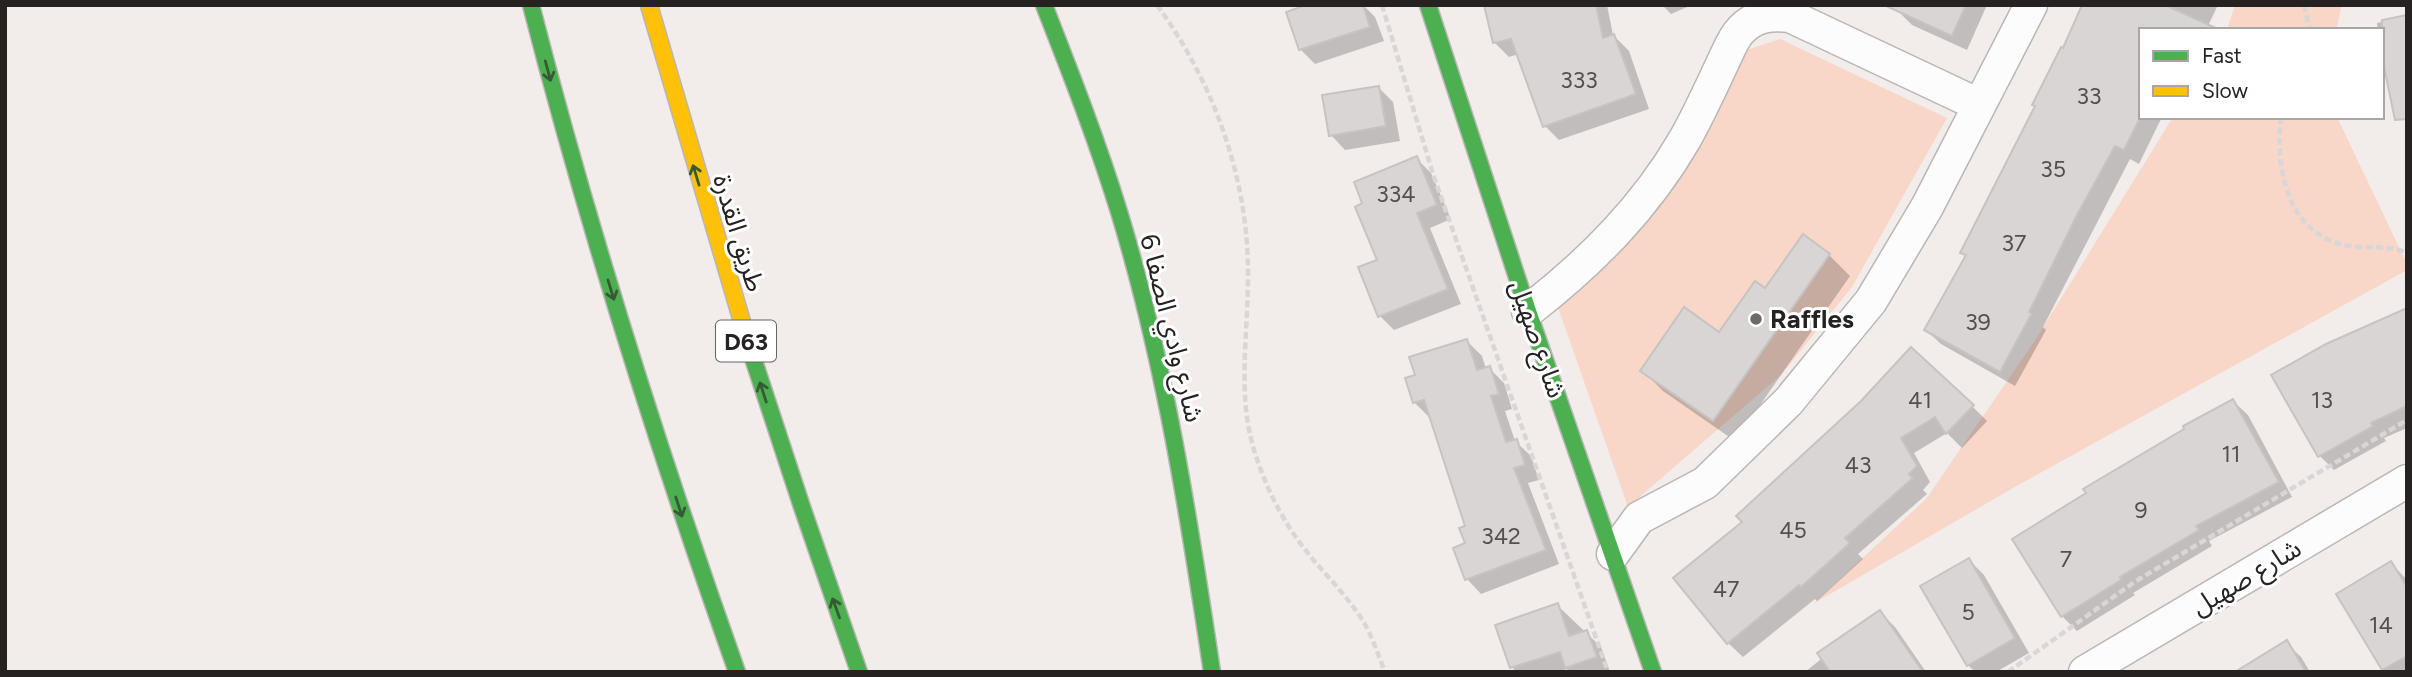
<svg xmlns="http://www.w3.org/2000/svg" width="2412" height="677" font-family="Figtree,'Noto Sans Arabic',sans-serif">
  <style>
    .green { fill: #f8d6c8 }
    .shadow { fill: #0003 }
    .building { fill: #d9d5d4; stroke: #c7c3c2; stroke-width: 2 }
    .lines { fill: none; stroke-linecap: round; stroke-linejoin: round }
    .street-casing { stroke: #b9b6b5; stroke-width: 35 }
    .fast-casing { stroke: #b9b6b5; stroke-width: 19 }
    .slow-casing { stroke: #b9b6b5; stroke-width: 19 }
    .path { stroke: #d8d6d6; stroke-width: 4.5; stroke-dasharray: 7 3.5; stroke-linecap: butt }
    .street { stroke: #fdfcfc; stroke-width: 32 }
    .fast { stroke: #4caf50; stroke-width: 16 }
    .slow { stroke: #ffc107; stroke-width: 16 }
    .oneway { stroke: #355a34 }
    .poi-dot { fill: #6d6968; stroke: #fff; stroke-width: 2.5 }
    .labels { text-anchor: middle; dominant-baseline: central; stroke-width: 6; stroke-linejoin: round; paint-order: stroke }
    .number-label { font-size: 23px; fill: #545050 }
    .shield { fill: #fff; stroke: #666464; stroke-width: 2 }
    .shield-label { font-size: 24px; font-weight: bold; fill: #252221 }
    .street-label { font-size: 26px; fill: #252221; stroke: #fff }
    .poi-label { font-size: 26px; font-weight: bold; fill: #252221; stroke: #fff; text-anchor: start }
  </style>
  <rect width="100%" height="100%" fill="#f2edeb"/>
  <g class="green">
    <polygon points="2235,5 2342,5 2336,30 2227,30"/>
    <polygon points="1780,39 1947,118 1852,287 1781,375 1628,507 1554,296 1738,53"/>
    <polygon points="2173,117 2337,117 2407,264 2407,270 2013,488 1813,604 1926,499 2034,342"/>
  </g>
  <g class="shadow">
    <polygon points="1353,5 1363,5 1375,17 1384,41 1315,64 1300,49"/>
    <polygon points="1486,5 1607,5 1613,35 1629,51 1649,109 1559,140 1545,126 1519,54 1509,57 1494,42"/>
    <polygon points="1662,5 1692,5 1671,14"/>
    <polygon points="1900,5 1987,5 1967,50 1912,25 1897,10"/>
    <polygon points="2085,5 2218,5 2206,30 2141,30 2141,117 2162,117 2139,164 2130,159 2043,327 2046,330 2015,386 1941,344 1926,330 1967,257 1962,252"/>
    <polygon points="2407,17 2382,30 2378,30 2377,23"/>
    <polygon points="1379,88 1393,102 1400,141 1345,150 1331,135"/>
    <polygon points="1416,158 1431,173 1451,219 1430,228 1461,304 1394,330 1380,316 1380,261"/>
    <polygon points="1803,237 1829,255 1850,276 1735,441 1663,391 1642,370 1720,334 1766,290"/>
    <polygon points="2407,310 2407,428 2384,438 2386,441 2334,470 2320,456"/>
    <polygon points="1467,341 1482,356 1486,369 1489,368 1504,383 1512,409 1505,411 1515,441 1531,456 1539,480 1528,483 1559,564 1481,594 1467,579 1467,527 1431,416 1429,417 1414,402 1417,376"/>
    <polygon points="2233,401 2248,415 2292,497 2209,541 2212,546 2133,593 2135,595 2077,631 2062,616"/>
    <polygon points="1862,402 1972,406 1987,421 1962,448 1947,433 1914,453 1930,482 1923,490 1927,494 1858,554 1863,559 1817,601 1815,599 1743,657 1728,643 1744,523"/>
    <polygon points="1969,560 1984,575 2029,653 1996,672 1975,672 1968,665"/>
    <polygon points="2391,563 2407,580 2407,672 2386,672 2383,669 2339,595"/>
    <polygon points="1557,605 1601,647 1610,672 1568,672 1567,669 1558,672 1516,672 1512,667 1497,626"/>
    <polygon points="1880,612 1895,627 1926,672 1805,672"/>
    <polygon points="2286,643 2301,657 2310,672 2239,672"/>
  </g>
  <g class="building">
    <polygon points="1306,5 1363,5 1370,27 1299,50 1286,12"/>
    <polygon points="1484,5 1596,5 1603,38 1614,34 1636,94 1543,127 1511,39 1493,43"/>
    <polygon points="1884,5 1966,5 1952,36"/>
    <polygon points="2082,5 2165,5 2220,30 2141,30 2141,116 2124,150 2115,146 2077,215 2029,312 2032,313 2000,372 1924,330 1966,255 1960,253 2035,106 2032,105 2061,47 2063,48"/>
    <polygon points="2407,15 2407,119 2395,120 2382,57 2382,20"/>
    <polygon points="1379,86 1386,126 1329,136 1322,95"/>
    <polygon points="1417,156 1437,205 1417,213 1448,289 1378,317 1358,267 1377,260 1355,207 1362,203 1354,182"/>
    <polygon points="1803,234 1830,254 1713,421 1640,371 1684,307 1719,332 1755,281 1765,288"/>
    <polygon points="2407,308 2407,406 2371,423 2373,426 2318,457 2271,375 2326,344"/>
    <polygon points="1467,339 1477,370 1490,366 1499,394 1491,396 1506,442 1517,439 1525,465 1514,468 1546,550 1465,580 1453,548 1465,543 1459,528 1465,526 1424,400 1413,403 1405,378 1415,375 1409,357"/>
    <polygon points="1911,347 1974,405 1946,434 1935,417 1901,438 1917,466 1909,474 1913,478 1845,538 1850,543 1801,587 1799,585 1727,644 1673,578 1742,522 1736,516 1861,401"/>
    <polygon points="2233,399 2279,482 2196,526 2199,530 2120,577 2121,580 2061,617 2012,539 2086,493 2083,489 2184,429 2183,426"/>
    <polygon points="1969,558 2015,638 1967,666 1920,586"/>
    <polygon points="2391,561 2407,587 2407,656 2382,670 2336,594"/>
    <polygon points="1558,603 1569,636 1587,630 1597,657 1565,668 1560,652 1510,668 1495,625"/>
    <polygon points="1880,610 1923,672 1830,672 1817,653"/>
    <polygon points="2287,640 2306,672 2235,672"/>
  </g>
  <g class="lines">
    <g class="street-casing">
      <g id="street">
        <path d="M1528,311C1591,262 1645,208 1685,139C1699,114 1711,88 1723,62C1728,52 1733,38 1741,30C1755,15 1772,14 1790,16L1979,105"/>
        <polyline points="1613,554 1639,518 1705,483 1788,402 1871,301 1927,207 2031,5"/>
        <polyline points="2085,672 2407,481"/>
      </g>
    </g>
    <g class="fast-casing">
      <g id="fast">
        <path d="M531,5C589,231 659,452 737,672"/>
        <path d="M1044,5C1071,74 1098,143 1120,215C1165,364 1189,518 1212,672"/>
        <polyline points="1428,5 1528,311 1653,672"/>
        <polyline points="750,349 802,507 859,672"/>
      </g>
    </g>
    <g class="slow-casing">
      <polyline id="slow" points="649,5 750,349"/>
    </g>
    <g class="path">
      <path d="M1157,5C1214,83 1249,180 1248,277C1248,336 1237,393 1254,450C1266,489 1285,526 1311,557C1330,580 1352,601 1367,628C1374,642 1379,657 1385,672"/>
      <polyline points="1382,5 1433,174 1608,672"/>
      <polyline points="2304,5 2310,30"/>
      <path d="M2281,117C2275,169 2287,235 2349,246C2368,249 2389,244 2407,253"/>
      <polyline points="2008,672 2136,581 2407,420"/>
    </g>
    <use href="#street" class="street"/>
    <use href="#fast" class="fast"/>
    <use href="#slow" class="slow"/>
  </g>
  <defs><path id="oneway-shaft" d="M-6 0H5M1.5-3L5.5 0L1.5 3" fill="none" stroke-width="1.6" stroke-linecap="round" stroke-linejoin="round" transform="scale(1.75)"/></defs>
  <g class="oneway">
    <use href="#oneway-shaft" transform="translate(548 71) rotate(75)"/>
    <use href="#oneway-shaft" transform="translate(696 175) rotate(-107)"/>
    <use href="#oneway-shaft" transform="translate(611 290) rotate(73)"/>
    <use href="#oneway-shaft" transform="translate(763 392) rotate(-108)"/>
    <use href="#oneway-shaft" transform="translate(679 507) rotate(72)"/>
    <use href="#oneway-shaft" transform="translate(836 608) rotate(-110)"/>
  </g>
  <circle class="poi-dot" cx="1756" cy="319" r="7"/>
  <g class="labels">
    <g class="number-label">
      <text x="1579" y="80">333</text>
      <text x="2089" y="96">33</text>
      <text x="2053" y="169">35</text>
      <text x="1396" y="194">334</text>
      <text x="2014" y="243">37</text>
      <text x="1978" y="322">39</text>
      <text x="1920" y="400">41</text>
      <text x="2322" y="400">13</text>
      <text x="2231" y="454">11</text>
      <text x="1858" y="465">43</text>
      <text x="2141" y="510">9</text>
      <text x="1793" y="530">45</text>
      <text x="1501" y="536">342</text>
      <text x="2066" y="559">7</text>
      <text x="1726" y="589">47</text>
      <text x="1968" y="612">5</text>
      <text x="2381" y="625">14</text>
    </g>
    <rect class="shield" x="716" y="320.5" width="60" height="41" rx="5"/>
    <g class="shield-label">
      <text x="746" y="341">D63</text>
    </g>
    <g class="street-label">
      <text transform="translate(739 233) rotate(73)">طريق القدرة</text>
      <text transform="translate(1172 328) rotate(76)">شارع وادي الصفا 6</text>
      <text transform="translate(1538 339) rotate(71)">شارع صهيل</text>
      <text transform="translate(2246 577) rotate(-31)">شارع صهيل</text>
    </g>
    <g class="poi-label">
      <text x="1770" y="319">Raffles</text>
    </g>
  </g>
  <rect width="2412" height="677" fill="none" stroke="#252221" stroke-width="14"/>
  <rect x="2139" y="28" width="245" height="91" fill="#ffffff" stroke="#a8a7a6" stroke-width="2"/>
  <rect x="2153" y="51" width="35" height="10" fill="#4caf50" stroke="#a8a7a6" stroke-width="2"/>
  <text x="2202" y="63" font-size="21" fill="#252221">Fast</text>
  <rect x="2153" y="86" width="35" height="10" fill="#ffc107" stroke="#a8a7a6" stroke-width="2"/>
  <text x="2202" y="98" font-size="21" fill="#252221">Slow</text>
</svg>
